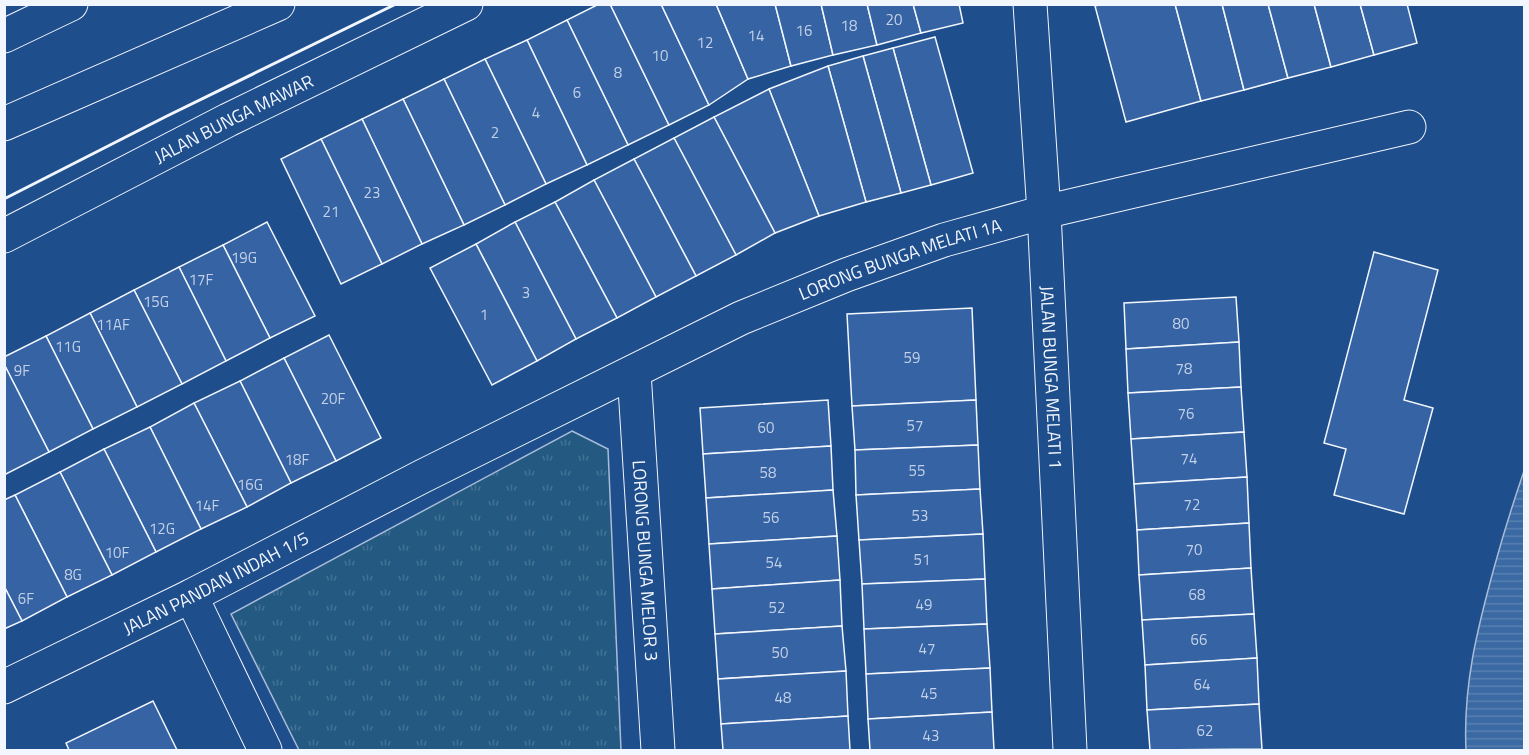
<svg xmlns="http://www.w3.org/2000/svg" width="1529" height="755" font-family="'Titillium Web',sans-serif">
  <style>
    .park { fill: url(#park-tufts); stroke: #a8bbd7; stroke-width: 1.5 }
    .water { fill: url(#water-rules); stroke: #a8bbd7; stroke-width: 1.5 }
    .building { fill: #3563a3; stroke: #f2f6ff; stroke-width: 1.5 }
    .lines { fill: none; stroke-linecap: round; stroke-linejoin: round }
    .minor-casing { stroke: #f2f6ff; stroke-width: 35 }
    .trunk-casing { stroke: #f2f6ff; stroke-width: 35 }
    .minor { stroke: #1f4e8c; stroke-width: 33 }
    .trunk { stroke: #1f4e8c; stroke-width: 33 }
    .wall { stroke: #f2f6ff; stroke-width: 3 }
    .labels { text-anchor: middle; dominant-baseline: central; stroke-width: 4.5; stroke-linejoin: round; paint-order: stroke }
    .number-label { font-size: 15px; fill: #c3d1e8 }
    .street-label { font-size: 18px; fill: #f2f6ff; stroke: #1f4e8c }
  </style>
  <defs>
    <pattern id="park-tufts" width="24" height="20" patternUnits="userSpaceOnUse" patternTransform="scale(1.5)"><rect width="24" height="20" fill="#245a82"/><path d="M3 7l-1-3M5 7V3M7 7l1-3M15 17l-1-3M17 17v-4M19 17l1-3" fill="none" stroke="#447295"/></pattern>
    <pattern id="water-rules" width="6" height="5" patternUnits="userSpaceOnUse" patternTransform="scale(1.5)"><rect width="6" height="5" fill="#3b69a3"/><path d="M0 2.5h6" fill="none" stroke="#587fb1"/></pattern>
  </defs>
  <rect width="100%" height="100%" fill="#1f4e8c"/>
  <polygon class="park" points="572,431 608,449 621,750 299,750 231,614"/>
  <path class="water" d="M1524,471V750H1466C1463,686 1477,630 1494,568C1503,535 1513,503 1524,471Z"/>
  <g class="building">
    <polygon points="599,4 610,4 669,125 628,145 567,20"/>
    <polygon points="610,4 661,4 709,105 669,125"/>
    <polygon points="661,4 716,4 748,79 709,105"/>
    <polygon points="716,4 775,4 791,66 748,79"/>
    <polygon points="775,4 821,4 833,55 791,66"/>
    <polygon points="821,4 867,4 877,45 833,55"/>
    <polygon points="867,4 913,4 921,33 877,45"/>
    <polygon points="913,4 959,4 963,23 921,33"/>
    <polygon points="1102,4 1175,4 1201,101 1126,122 1095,6"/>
    <polygon points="1175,4 1222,4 1244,90 1201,101"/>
    <polygon points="1222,4 1268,4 1288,78 1244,90"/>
    <polygon points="1268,4 1314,4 1331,67 1288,78"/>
    <polygon points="1314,4 1360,4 1374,55 1331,67"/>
    <polygon points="1360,4 1407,4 1417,43 1374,55"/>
    <polygon points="567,20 628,145 587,165 527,40"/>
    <polygon points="935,37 973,173 931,185 893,48"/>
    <polygon points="527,40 587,165 546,184 485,59"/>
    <polygon points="893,48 931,185 901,193 863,56"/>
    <polygon points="863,56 901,193 866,202 828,66"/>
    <polygon points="485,59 546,184 505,205 444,79"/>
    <polygon points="828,66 866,202 819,216 769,89"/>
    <polygon points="444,79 505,205 464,225 403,99"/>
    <polygon points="769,89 819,216 775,233 714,117"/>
    <polygon points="403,99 464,225 422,244 362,119"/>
    <polygon points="714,117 775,233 736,255 674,138"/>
    <polygon points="362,119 422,244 382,264 321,139"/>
    <polygon points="674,138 736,255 696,276 634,159"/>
    <polygon points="321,139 382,264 341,284 281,159"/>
    <polygon points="634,159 696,276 656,297 594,180"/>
    <polygon points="594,180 656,297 617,318 555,202"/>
    <polygon points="555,202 617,318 576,339 515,222"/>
    <polygon points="267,222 315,316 270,338 223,245"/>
    <polygon points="515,222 576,339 537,361 476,244"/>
    <polygon points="476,244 537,361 492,385 430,268"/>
    <polygon points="223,245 270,338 226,361 179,267"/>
    <polygon points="1374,252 1438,270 1404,400 1433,408 1404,514 1334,495 1346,449 1324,443"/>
    <polygon points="179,267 226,361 182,384 134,290"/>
    <polygon points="134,290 182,384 137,407 90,313"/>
    <polygon points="1236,297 1239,342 1126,349 1124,303"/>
    <polygon points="972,308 976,400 852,406 847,314"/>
    <polygon points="90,313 137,407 93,429 46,336"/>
    <polygon points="329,335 381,438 336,461 284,358"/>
    <polygon points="46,336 93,429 49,452 4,364 4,357"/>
    <polygon points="1239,342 1241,387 1128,393 1126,349"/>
    <polygon points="284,358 336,461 291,483 240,381"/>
    <polygon points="4,364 49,452 4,475"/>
    <polygon points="240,381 291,483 247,507 194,403"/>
    <polygon points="1241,387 1244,432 1131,439 1128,393"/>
    <polygon points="828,400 831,446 703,454 700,408"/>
    <polygon points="976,400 978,445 855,450 852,406"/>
    <polygon points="194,403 247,507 201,529 150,427"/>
    <polygon points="150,427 201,529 156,552 104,449"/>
    <polygon points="1244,432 1247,477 1134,484 1131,439"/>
    <polygon points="978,445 980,489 856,495 855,450"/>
    <polygon points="831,446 833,490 706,498 703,454"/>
    <polygon points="104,449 156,552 112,575 60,472"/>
    <polygon points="60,472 112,575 67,597 15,495"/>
    <polygon points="1247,477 1249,523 1137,530 1134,484"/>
    <polygon points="980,489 983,534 859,540 856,495"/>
    <polygon points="833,490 837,536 709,544 706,498"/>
    <polygon points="15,495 67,597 22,621 4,586 4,500"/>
    <polygon points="1249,523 1251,568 1139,575 1137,530"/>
    <polygon points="983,534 985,579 862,584 859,540"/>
    <polygon points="837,536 840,580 712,589 709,544"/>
    <polygon points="1251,568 1254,614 1142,620 1139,575"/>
    <polygon points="985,579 987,624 864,629 862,584"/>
    <polygon points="840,580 842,626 715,634 712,589"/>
    <polygon points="4,586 22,621 4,629"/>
    <polygon points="1254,614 1257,658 1145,665 1142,620"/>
    <polygon points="987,624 990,668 866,674 864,629"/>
    <polygon points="842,626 846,671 718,679 715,634"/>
    <polygon points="1257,658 1259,704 1147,710 1145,665"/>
    <polygon points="990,668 992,712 868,719 866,674"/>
    <polygon points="846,671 848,716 721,724 718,679"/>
    <polygon points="153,701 177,750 69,750 66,743"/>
    <polygon points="1259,704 1262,749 1150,750 1147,710"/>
    <polygon points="992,712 994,750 870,750 868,719"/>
    <polygon points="848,716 850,750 723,750 721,724"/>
  </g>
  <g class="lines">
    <g class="minor-casing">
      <g id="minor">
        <path id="s1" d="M1030,4L1044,212L1070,750"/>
        <path id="s2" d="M4,236L228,120L466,4"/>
        <path id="s3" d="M634,372L658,750"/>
        <polyline points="191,596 265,750"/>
        <path id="s4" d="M4,687L191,596L423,476L741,318L846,275L944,240L1044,212L1409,127"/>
      </g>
    </g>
    <g class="trunk-casing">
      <g id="trunk">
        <polyline points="4,36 71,4"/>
        <polyline points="4,124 278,4"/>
      </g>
    </g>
    <use href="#minor" class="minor"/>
    <use href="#trunk" class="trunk"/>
    <polyline class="wall" points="4,199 167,116 396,4"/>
  </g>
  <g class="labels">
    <g class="number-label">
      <text x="894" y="19">20</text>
      <text x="849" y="25">18</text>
      <text x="804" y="30">16</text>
      <text x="756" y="35">14</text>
      <text x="705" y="42">12</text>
      <text x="660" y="55">10</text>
      <text x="618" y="72">8</text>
      <text x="577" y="92">6</text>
      <text x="536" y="112">4</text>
      <text x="495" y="132">2</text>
      <text x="372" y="192">23</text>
      <text x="331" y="211">21</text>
      <text x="244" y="257">19G</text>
      <text x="201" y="279">17F</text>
      <text x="526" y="292">3</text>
      <text x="156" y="301">15G</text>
      <text x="484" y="314">1</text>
      <text x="1181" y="323">80</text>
      <text x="113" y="324">11AF</text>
      <text x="68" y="346">11G</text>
      <text x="912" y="357">59</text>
      <text x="1184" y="368">78</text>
      <text x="22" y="370">9F</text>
      <text x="333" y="398">20F</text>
      <text x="1186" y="413">76</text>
      <text x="915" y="425">57</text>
      <text x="766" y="427">60</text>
      <text x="1189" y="458">74</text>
      <text x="297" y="459">18F</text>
      <text x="917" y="470">55</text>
      <text x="768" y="472">58</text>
      <text x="250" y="484">16G</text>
      <text x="1192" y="504">72</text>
      <text x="207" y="505">14F</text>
      <text x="920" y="515">53</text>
      <text x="771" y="517">56</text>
      <text x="162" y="528">12G</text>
      <text x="1194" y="549">70</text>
      <text x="117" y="552">10F</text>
      <text x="922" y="559">51</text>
      <text x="774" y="562">54</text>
      <text x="73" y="574">8G</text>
      <text x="1197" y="594">68</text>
      <text x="26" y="598">6F</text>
      <text x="924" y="604">49</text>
      <text x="777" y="607">52</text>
      <text x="1199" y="639">66</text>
      <text x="927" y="648">47</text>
      <text x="780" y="652">50</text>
      <text x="1202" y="684">64</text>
      <text x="929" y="693">45</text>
      <text x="783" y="697">48</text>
      <text x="1205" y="730">62</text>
      <text x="931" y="735">43</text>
    </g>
    <g class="street-label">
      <text stroke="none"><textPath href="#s2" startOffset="258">JALAN BUNGA MAWAR</textPath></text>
      <text stroke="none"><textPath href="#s4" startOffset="994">LORONG BUNGA MELATI 1A</textPath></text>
      <text stroke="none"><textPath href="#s1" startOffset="374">JALAN BUNGA MELATI 1</textPath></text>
      <text stroke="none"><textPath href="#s3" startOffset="189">LORONG BUNGA MELOR 3</textPath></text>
      <text stroke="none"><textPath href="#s4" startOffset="236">JALAN PANDAN INDAH 1/5</textPath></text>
    </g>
  </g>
  <rect width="1529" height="755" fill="none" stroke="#f2f6ff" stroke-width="12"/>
</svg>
